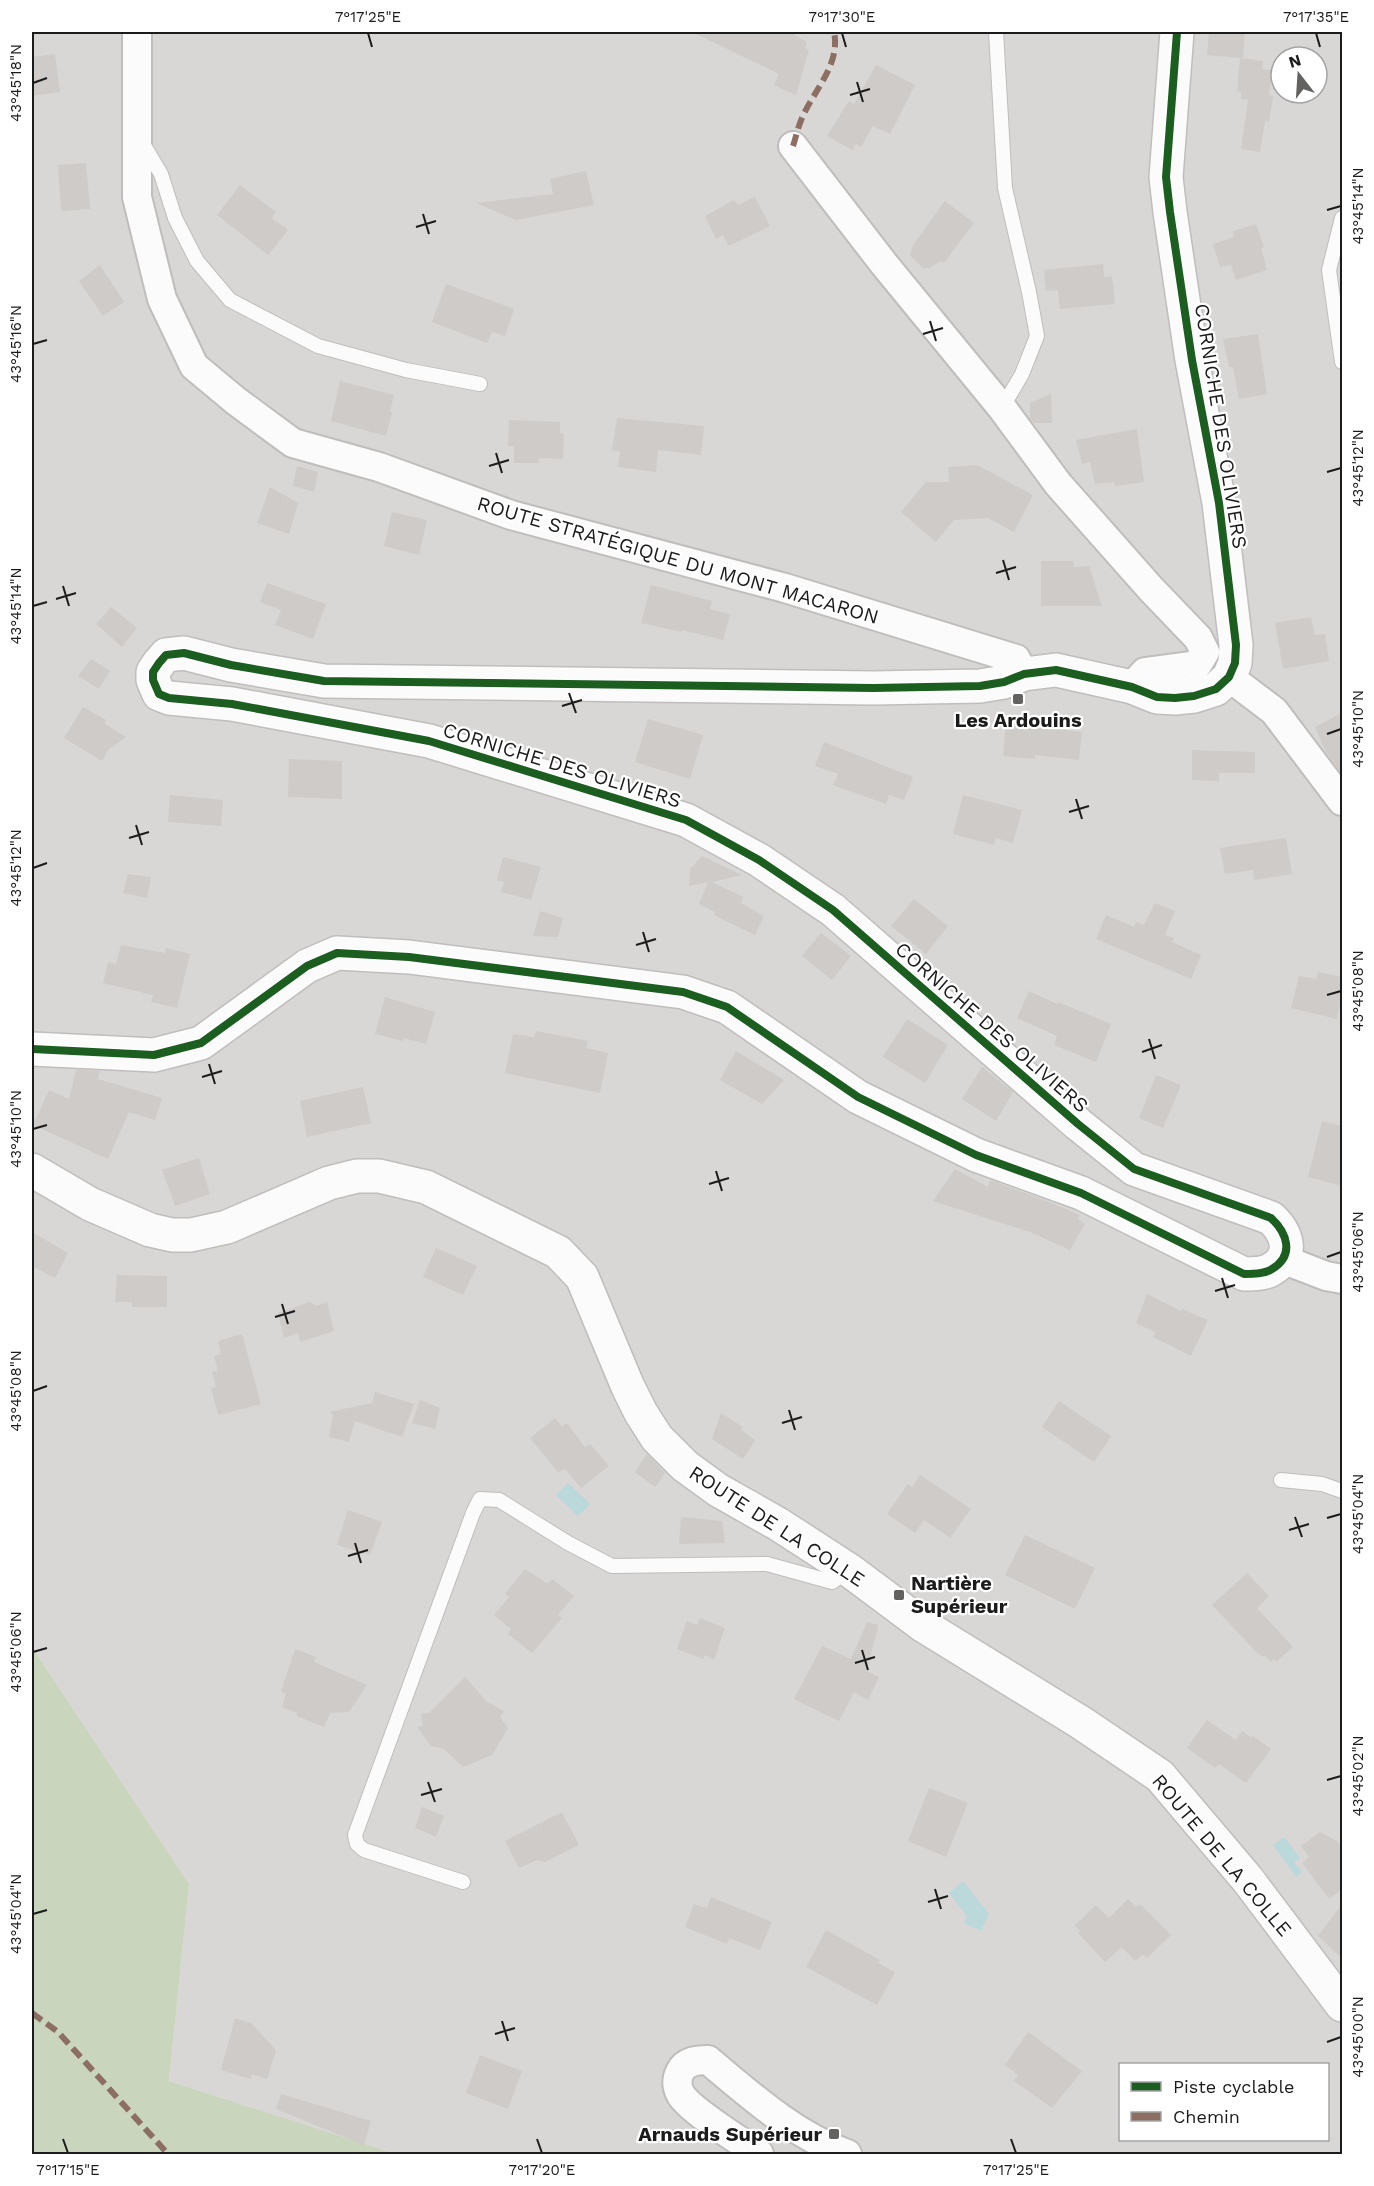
<svg xmlns="http://www.w3.org/2000/svg" width="1374" height="2186" font-family="'Work Sans',sans-serif">
  <style>
    .residential { fill: #d9d7d5; fill-rule: evenodd }
    .forest { fill: #c9d5bc }
    .water { fill: #bbd8da }
    .building { fill: #cecbc9 }
    .lines { fill: none; stroke-linecap: round; stroke-linejoin: round }
    .service-casing { stroke: #bfbebc; stroke-width: 16 }
    .minor-casing { stroke: #bfbebc; stroke-width: 32 }
    .tertiary-casing { stroke: #bfbebc; stroke-width: 36 }
    .service { stroke: #fcfbfb; stroke-width: 14 }
    .minor { stroke: #fcfbfb; stroke-width: 28 }
    .tertiary { stroke: #fcfbfb; stroke-width: 33 }
    .quiet { stroke: #8d6e63; stroke-width: 6; stroke-dasharray: 12 6; stroke-linecap: butt }
    .cycleway-casing { stroke: #fff; stroke-width: 11 }
    .cycleway { stroke: #1b5e20; stroke-width: 8 }
    .ticks { fill: none; stroke: #1b1b1b; stroke-width: 2 }
    .poi-dot { fill: #636261; stroke: #fff; stroke-width: 2 }
    .labels { text-anchor: middle; dominant-baseline: central; stroke-width: 4.5; stroke-linejoin: round; paint-order: stroke }
    .street-label { font-size: 20px; fill: #1b1b1b; stroke: #fff }
    .poi-label { font-size: 20px; font-weight: bold; fill: #1b1b1b; stroke: #fff }
    .neatline { fill: none; stroke: #1b1b1b; stroke-width: 2 }
    .ticks-label { font-size: 15px; text-anchor: middle; fill: #1b1b1b }
  </style>
  <rect width="100%" height="100%" fill="#eae7e4"/>
  <path class="residential" d="M32,32H1342V2154H396L169,2081L189,1884L32,1647ZM1281,57H1317V93H1281ZM1120,2064H1328V2140H1120Z"/>
  <polygon class="forest" points="32,1647 189,1884 169,2081 396,2154 32,2154"/>
  <g class="water">
    <polygon points="568,1483 590,1504 578,1516 556,1495"/>
    <polygon points="1284,1837 1300,1858 1294,1862 1302,1872 1296,1877 1273,1845"/>
    <polygon points="963,1881 989,1914 981,1931 964,1923 967,1916 949,1893"/>
  </g>
  <g class="building">
    <polygon points="692,32 790,32 807,42 805,48 809,50 796,95 774,85 779,74"/>
    <polygon points="1209,32 1245,32 1243,58 1240,58 1263,61 1262,69 1273,70 1269,95 1273,96 1269,122 1265,121 1260,152 1241,149 1248,100 1241,99 1241,92 1237,91 1240,58 1207,55"/>
    <polygon points="55,54 60,92 32,96 32,57"/>
    <polygon points="876,65 915,85 890,134 873,126 861,147 856,144 852,150 827,136 849,101 854,104"/>
    <polygon points="86,163 90,209 61,211 58,165"/>
    <polygon points="586,171 594,205 516,220 476,203 553,194 550,179"/>
    <polygon points="240,185 276,212 272,218 288,230 268,255 217,215"/>
    <polygon points="755,197 770,226 729,246 723,235 716,239 705,216 734,200 738,205"/>
    <polygon points="945,201 974,223 944,263 941,261 929,268 923,268 910,255 913,245"/>
    <polygon points="1256,224 1264,247 1261,248 1267,270 1236,280 1231,265 1220,267 1213,244 1234,237 1233,231"/>
    <polygon points="1103,264 1104,277 1112,276 1115,304 1060,309 1058,290 1046,291 1044,270"/>
    <polygon points="100,265 124,302 103,316 79,281"/>
    <polygon points="446,284 514,309 505,336 492,332 487,343 432,322"/>
    <polygon points="1258,334 1267,394 1239,399 1233,367 1229,367 1223,339"/>
    <polygon points="340,381 394,395 390,412 392,413 386,436 331,421"/>
    <polygon points="1051,394 1052,423 1034,423 1030,418 1030,403"/>
    <polygon points="617,418 704,426 701,455 658,450 656,472 618,467 620,452 612,450"/>
    <polygon points="509,420 560,422 560,433 564,434 563,459 539,458 539,463 514,463 514,446 508,446"/>
    <polygon points="1137,429 1144,482 1115,486 1114,482 1095,484 1090,462 1082,464 1076,440"/>
    <polygon points="977,465 1033,495 1014,532 988,518 954,520 936,542 901,512 926,482 949,482 948,467"/>
    <polygon points="297,466 318,472 314,492 293,486"/>
    <polygon points="270,487 298,503 289,534 257,523"/>
    <polygon points="392,512 427,520 419,555 384,546"/>
    <polygon points="1041,561 1073,561 1074,567 1089,566 1102,606 1041,606"/>
    <polygon points="267,583 326,604 313,639 275,625 281,610 260,602"/>
    <polygon points="651,585 712,601 710,609 730,614 723,640 682,630 682,632 641,623"/>
    <polygon points="111,607 137,628 122,647 96,624"/>
    <polygon points="1311,617 1315,635 1325,634 1329,661 1283,669 1275,623"/>
    <polygon points="91,659 110,671 99,689 78,676"/>
    <polygon points="83,707 106,720 105,724 126,737 108,750 102,761 64,738"/>
    <polygon points="1342,713 1342,774 1326,752 1315,727"/>
    <polygon points="648,719 703,735 690,779 635,762"/>
    <polygon points="1006,723 1082,732 1079,760 1035,755 1035,759 1003,756"/>
    <polygon points="824,742 913,777 904,800 889,795 886,804 833,785 838,774 815,766"/>
    <polygon points="1192,750 1255,752 1255,773 1219,773 1219,781 1192,780"/>
    <polygon points="289,759 342,761 342,799 288,797"/>
    <polygon points="170,795 223,800 221,826 168,822"/>
    <polygon points="963,795 1022,810 1013,843 996,838 994,845 953,834"/>
    <polygon points="1286,838 1292,874 1254,880 1253,870 1225,874 1220,848"/>
    <polygon points="702,856 742,875 712,882 743,897 741,903 764,916 755,935 714,915 715,912 699,904 708,882 689,886 690,869"/>
    <polygon points="503,857 541,867 531,900 501,892 504,882 497,880"/>
    <polygon points="128,874 151,877 147,898 123,893"/>
    <polygon points="914,899 948,926 926,954 891,926"/>
    <polygon points="1155,903 1175,911 1165,935 1174,938 1172,942 1201,955 1191,979 1096,939 1106,915 1134,927 1136,922 1144,925"/>
    <polygon points="540,911 563,918 558,937 533,936"/>
    <polygon points="821,933 851,956 832,980 802,956"/>
    <polygon points="121,945 165,953 166,948 190,954 177,1008 151,1002 153,995 103,983 108,962 116,964"/>
    <polygon points="1318,972 1342,977 1342,995 1337,1019 1291,1008 1299,976 1316,979"/>
    <polygon points="1029,991 1057,1004 1058,1002 1111,1024 1096,1062 1054,1045 1057,1036 1017,1018"/>
    <polygon points="385,997 435,1012 426,1044 404,1038 403,1041 375,1034"/>
    <polygon points="907,1019 948,1045 925,1083 883,1057"/>
    <polygon points="536,1031 588,1041 586,1048 608,1053 600,1093 505,1073 513,1034 534,1037"/>
    <polygon points="736,1051 784,1080 762,1104 720,1080"/>
    <polygon points="982,1067 1013,1092 996,1121 962,1099"/>
    <polygon points="76,1070 100,1071 98,1079 162,1098 155,1120 129,1112 108,1159 33,1125 49,1090 69,1099"/>
    <polygon points="1156,1075 1181,1085 1163,1128 1139,1118"/>
    <polygon points="363,1087 371,1123 307,1137 300,1101"/>
    <polygon points="1322,1121 1342,1126 1342,1186 1308,1177"/>
    <polygon points="199,1158 210,1194 175,1206 162,1170"/>
    <polygon points="955,1169 988,1187 990,1180 1042,1199 1080,1215 1078,1219 1085,1224 1070,1250 1030,1232 933,1201"/>
    <polygon points="32,1232 68,1253 55,1278 32,1266"/>
    <polygon points="436,1248 477,1266 463,1295 423,1277"/>
    <polygon points="117,1275 167,1276 167,1307 132,1307 132,1302 115,1302"/>
    <polygon points="1147,1294 1181,1311 1182,1309 1208,1320 1191,1356 1153,1337 1155,1332 1136,1323"/>
    <polygon points="310,1302 317,1306 327,1302 334,1331 300,1342 298,1333 284,1338 278,1313"/>
    <polygon points="242,1334 261,1404 218,1415 211,1388 216,1387 212,1372 218,1371 214,1356 221,1354 218,1341"/>
    <polygon points="375,1392 414,1404 402,1437 355,1421 349,1442 329,1437 333,1414 329,1412 372,1403"/>
    <polygon points="420,1400 440,1408 435,1429 412,1423"/>
    <polygon points="1059,1401 1111,1436 1094,1462 1042,1427"/>
    <polygon points="721,1413 743,1427 741,1430 755,1440 743,1459 712,1439"/>
    <polygon points="555,1418 562,1427 567,1423 585,1447 590,1444 609,1466 581,1488 565,1469 558,1472 530,1438"/>
    <polygon points="647,1454 665,1473 655,1487 635,1472"/>
    <polygon points="920,1475 971,1509 950,1538 924,1520 915,1533 887,1514 908,1484 912,1487"/>
    <polygon points="348,1510 382,1522 370,1555 337,1545"/>
    <polygon points="681,1517 722,1521 725,1543 679,1544"/>
    <polygon points="1025,1535 1095,1568 1075,1609 1005,1575"/>
    <polygon points="525,1569 548,1584 552,1579 574,1596 558,1615 562,1618 532,1653 508,1634 511,1629 494,1615 509,1597 505,1594"/>
    <polygon points="1247,1573 1269,1596 1257,1608 1293,1647 1276,1662 1274,1659 1271,1662 1265,1656 1263,1657 1259,1653 1258,1654 1212,1605"/>
    <polygon points="700,1618 725,1628 714,1660 705,1655 703,1659 677,1649 687,1621 697,1625"/>
    <polygon points="867,1622 878,1625 867,1671 879,1677 868,1700 854,1692 839,1721 794,1699 822,1646 851,1659"/>
    <polygon points="295,1649 316,1657 314,1662 367,1685 349,1712 330,1713 324,1727 297,1716 297,1713 282,1707 286,1694 281,1691"/>
    <polygon points="465,1677 486,1701 504,1711 500,1717 508,1728 492,1755 463,1767 444,1749 431,1746 417,1727 423,1726 421,1714 429,1713"/>
    <polygon points="1207,1720 1236,1740 1242,1731 1252,1738 1253,1736 1271,1749 1246,1783 1219,1764 1215,1768 1187,1748"/>
    <polygon points="929,1788 968,1803 946,1857 908,1841"/>
    <polygon points="422,1807 444,1816 436,1837 415,1828"/>
    <polygon points="562,1812 579,1845 545,1862 537,1860 519,1868 505,1841"/>
    <polygon points="1320,1832 1337,1841 1342,1848 1342,1889 1329,1899 1302,1863 1309,1857 1301,1846"/>
    <polygon points="711,1897 772,1922 760,1950 729,1938 727,1944 685,1927 694,1904 707,1908"/>
    <polygon points="1128,1899 1136,1907 1140,1904 1171,1935 1147,1958 1143,1954 1135,1961 1122,1947 1105,1962 1078,1933 1080,1931 1075,1925 1096,1905 1109,1918"/>
    <polygon points="1342,1904 1342,1958 1318,1936"/>
    <polygon points="826,1930 880,1960 878,1963 895,1972 877,2005 806,1967"/>
    <polygon points="235,2018 251,2023 276,2050 267,2079 252,2074 251,2079 221,2070"/>
    <polygon points="1028,2032 1082,2071 1052,2108 1014,2081 1018,2075 1005,2065"/>
    <polygon points="480,2055 522,2071 508,2109 466,2093"/>
    <polygon points="281,2094 371,2121 364,2145 276,2109"/>
  </g>
  <g class="lines">
    <g class="service-casing">
      <g id="service">
        <polyline points="996,32 1005,188 1029,292 1037,336 1022,374 1002,408"/>
        <polyline points="142,142 161,174 175,218 197,261 230,300 318,346 406,370 480,384"/>
        <polyline points="1342,218 1329,270 1342,362"/>
        <polyline points="1281,1480 1322,1484 1342,1491"/>
        <polyline points="463,1882 364,1850 357,1844 355,1835 473,1513 480,1499 499,1500 568,1543 612,1566 767,1564 832,1582 849,1570"/>
      </g>
    </g>
    <g class="minor-casing">
      <g id="minor">
        <polyline points="137,32 137,197 162,299 194,366 236,401 293,443 379,467 511,515 785,588 1016,659 1024,674"/>
        <polyline points="793,146 884,264 1002,408 1058,484 1151,589 1198,638 1205,652 1197,665 1145,672 1132,687"/>
        <polyline points="1229,677 1274,711 1342,801"/>
        <polyline points="1282,1259 1326,1276 1342,1279"/>
        <path d="M759,2154C742,2142 691,2111 681,2095C677,2088 676,2080 680,2072C685,2061 697,2060 708,2060C751,2096 794,2135 847,2154"/>
      </g>
    </g>
    <g class="tertiary-casing">
      <g id="tertiary">
        <path d="M32,1049L154,1055L201,1043L307,966L337,953L409,957L683,992L727,1007L858,1097L976,1155L1081,1193L1244,1274C1253,1274 1265,1274 1272,1269C1295,1255 1287,1233 1271,1218L1134,1169L1078,1124L833,910L759,860L686,820L429,741L232,704L169,698L159,694L153,680V672L159,663L166,655L184,653L231,665L324,681L873,688L980,686L1004,682L1024,674L1056,670L1132,687L1157,697L1175,698L1194,696L1216,689L1229,677L1235,663L1236,645L1219,503L1192,360L1170,212L1166,177L1177,32"/>
        <polyline points="32,1170 90,1204 150,1230 172,1235 191,1235 227,1227 329,1183 357,1176 379,1176 426,1187 558,1252 582,1277 628,1387 641,1413 657,1438 685,1466 718,1490 778,1524 849,1570 924,1626 1080,1722 1160,1776 1248,1880 1342,2005"/>
      </g>
    </g>
    <use href="#service" class="service"/>
    <use href="#minor" class="minor"/>
    <use href="#tertiary" class="tertiary"/>
    <g class="quiet">
      <path d="M793,146C796,137 798,127 802,118C814,90 841,64 834,32"/>
      <polyline points="32,2013 58,2032 168,2154"/>
    </g>
    <g class="cycleway-casing">
      <path id="cycleway" d="M32,1049L154,1055L201,1043L307,966L337,953L409,957L683,992L727,1007L858,1097L976,1155L1081,1193L1244,1274C1253,1274 1265,1274 1272,1269C1295,1255 1287,1233 1271,1218L1134,1169L1078,1124L833,910L759,860L686,820L429,741L232,704L169,698L159,694L153,680V672L159,663L166,655L184,653L231,665L324,681L873,688L980,686L1004,682L1024,674L1056,670L1132,687L1157,697L1175,698L1194,696L1216,689L1229,677L1235,663L1236,645L1219,503L1192,360L1170,212L1166,177L1177,32"/>
    </g>
    <use href="#cycleway" class="cycleway"/>
  </g>
  <path class="ticks" d="M368,33L372,47M842,33L846,47M1316,33L1320,47M857,82L863,102M33,83L47,78M850,95L870,89M1327,210L1341,206M423,214L429,234M416,227L436,221M930,321L936,341M923,334L943,328M33,344L47,340M496,453L502,473M489,466L509,460M1327,472L1341,468M1003,560L1009,580M996,573L1016,567M63,586L69,606M56,599L76,593M33,606L47,602M569,693L576,713M562,706L582,700M1327,734L1341,729M1076,799L1082,819M1069,812L1089,806M136,825L142,845M129,838L149,832M33,868L47,863M643,932L649,952M636,945L656,939M1327,995L1341,991M1149,1039L1155,1059M1142,1052L1162,1045M209,1064L215,1084M202,1077L222,1071M33,1129L47,1125M716,1171L722,1191M709,1184L729,1178M1327,1257L1341,1252M1222,1278L1228,1298M1215,1291L1235,1285M282,1304L288,1324M275,1317L295,1311M33,1391L47,1386M789,1410L795,1430M782,1423L802,1417M1295,1517L1302,1537M1327,1518L1341,1514M1289,1530L1309,1524M355,1543L361,1563M348,1556L368,1550M862,1650L868,1670M33,1652L47,1648M855,1663L875,1657M1327,1780L1341,1776M428,1782L435,1802M421,1795L442,1789M935,1889L941,1909M928,1902L948,1896M33,1914L47,1910M502,2021L508,2041M495,2034L515,2028M1327,2042L1341,2037M63,2139L68,2153M537,2139L542,2153M1011,2139L1016,2153"/>
  <g class="poi-dot">
    <rect x="1012" y="693" width="12" height="12" rx="3"/>
    <rect x="893" y="1589" width="12" height="12" rx="3"/>
    <rect x="828" y="2128" width="12" height="12" rx="3"/>
  </g>
  <g class="labels">
    <g class="street-label">
      <text transform="translate(1221 426) rotate(81)">CORNICHE DES OLIVIERS</text>
      <text transform="translate(678 560) rotate(16)">ROUTE STRATÉGIQUE DU MONT MACARON</text>
      <text transform="translate(562 765) rotate(17)">CORNICHE DES OLIVIERS</text>
      <text transform="translate(992 1027) rotate(41)">CORNICHE DES OLIVIERS</text>
      <text transform="translate(777 1526) rotate(33)">ROUTE DE LA COLLE</text>
      <text transform="translate(1222 1855) rotate(50)">ROUTE DE LA COLLE</text>
    </g>
    <g class="poi-label">
      <text x="1018" y="720">Les Ardouins</text>
      <text x="911" y="1583" text-anchor="start">Nartière<tspan x="911" dy="23">Supérieur</tspan></text>
      <text x="822" y="2134" text-anchor="end">Arnauds Supérieur</text>
    </g>
  </g>
  <rect width="1374" height="2186" fill="none" stroke="#ffffff" stroke-width="66"/>
  <rect x="1119" y="2063" width="210" height="78" fill="#ffffff" stroke="#a4a4a4" stroke-width="1.5"/>
  <rect x="1131" y="2082" width="30" height="9" fill="#1b5e20" stroke="#a4a4a4" stroke-width="1.5"/>
  <text x="1173" y="2093" font-size="18" fill="#1b1b1b">Piste cyclable</text>
  <rect x="1131" y="2112" width="30" height="9" fill="#8d6e63" stroke="#a4a4a4" stroke-width="1.5"/>
  <text x="1173" y="2123" font-size="18" fill="#1b1b1b">Chemin</text>
  <g transform="translate(1299 75) rotate(343)"><circle r="28" fill="#ffffff" stroke="#a4a4a4" stroke-width="1.5"/>
  <path d="M0-4.5L10 22L0 15L-10 22Z" fill="#636261"/>
  <text y="-9" font-size="16" font-weight="bold" text-anchor="middle" fill="#1b1b1b">N</text>
  </g>
  <rect x="33" y="33" width="1308" height="2120" class="neatline"/>
  <g class="ticks-label">
    <text x="368" y="22">7°17'25"E</text>
    <text x="842" y="22">7°17'30"E</text>
    <text x="1316" y="22">7°17'35"E</text>
    <text transform="translate(16 83) rotate(-90)" y="5">43°45'18"N</text>
    <text transform="translate(1358 206) rotate(-90)" y="5">43°45'14"N</text>
    <text transform="translate(16 344) rotate(-90)" y="5">43°45'16"N</text>
    <text transform="translate(1358 468) rotate(-90)" y="5">43°45'12"N</text>
    <text transform="translate(16 606) rotate(-90)" y="5">43°45'14"N</text>
    <text transform="translate(1358 729) rotate(-90)" y="5">43°45'10"N</text>
    <text transform="translate(16 868) rotate(-90)" y="5">43°45'12"N</text>
    <text transform="translate(1358 991) rotate(-90)" y="5">43°45'08"N</text>
    <text transform="translate(16 1129) rotate(-90)" y="5">43°45'10"N</text>
    <text transform="translate(1358 1252) rotate(-90)" y="5">43°45'06"N</text>
    <text transform="translate(16 1391) rotate(-90)" y="5">43°45'08"N</text>
    <text transform="translate(1358 1514) rotate(-90)" y="5">43°45'04"N</text>
    <text transform="translate(16 1652) rotate(-90)" y="5">43°45'06"N</text>
    <text transform="translate(1358 1776) rotate(-90)" y="5">43°45'02"N</text>
    <text transform="translate(16 1914) rotate(-90)" y="5">43°45'04"N</text>
    <text transform="translate(1358 2037) rotate(-90)" y="5">43°45'00"N</text>
    <text x="68" y="2175">7°17'15"E</text>
    <text x="542" y="2175">7°17'20"E</text>
    <text x="1016" y="2175">7°17'25"E</text>
  </g>
</svg>
